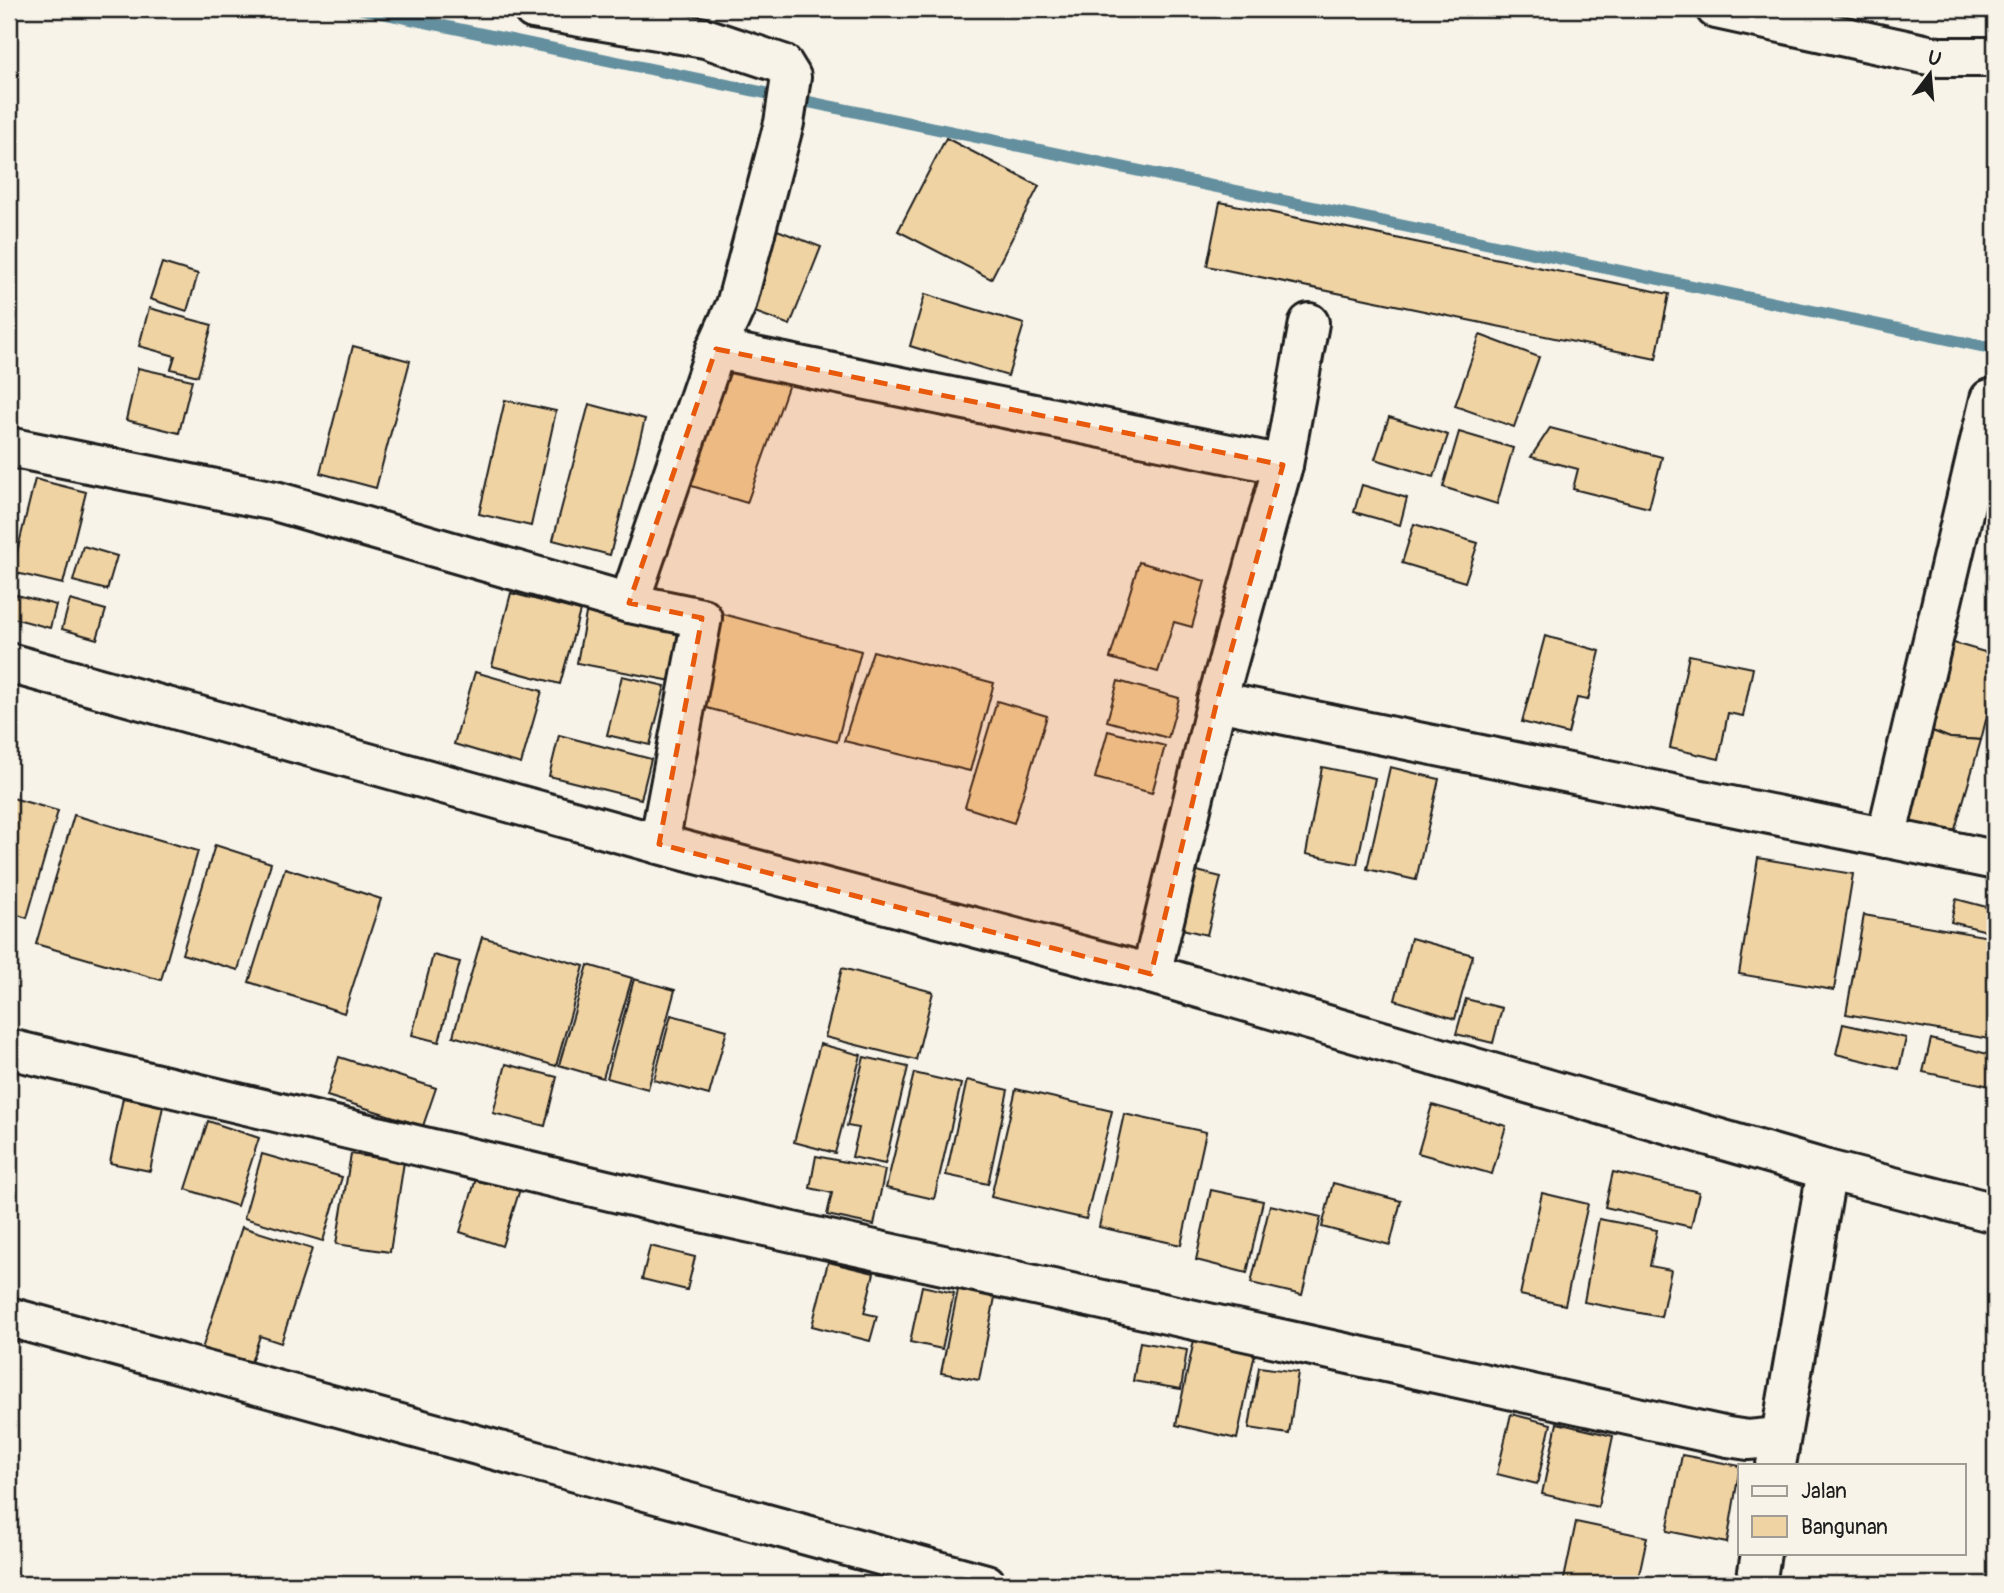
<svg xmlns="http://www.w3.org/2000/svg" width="2004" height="1593" font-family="Pangolin,sans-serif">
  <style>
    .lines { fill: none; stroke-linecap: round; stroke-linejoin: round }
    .stream { stroke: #638f9e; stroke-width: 12 }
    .building { fill: #efd3a3; stroke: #1c1c1c; stroke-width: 2 }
    .minor-casing { stroke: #1c1c1c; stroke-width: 44 }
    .major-casing { stroke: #1c1c1c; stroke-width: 44 }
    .minor { stroke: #f7f3e8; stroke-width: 38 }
    .major { stroke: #f7f3e8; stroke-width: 38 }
    .marked { fill: #e8590c; fill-opacity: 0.2; stroke: #e8590c; stroke-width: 5; stroke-dasharray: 14 9; stroke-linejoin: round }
  </style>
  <rect width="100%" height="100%" fill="#f7f3e8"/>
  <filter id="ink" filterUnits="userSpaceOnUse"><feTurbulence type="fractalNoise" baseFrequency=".0143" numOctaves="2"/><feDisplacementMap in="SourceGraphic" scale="14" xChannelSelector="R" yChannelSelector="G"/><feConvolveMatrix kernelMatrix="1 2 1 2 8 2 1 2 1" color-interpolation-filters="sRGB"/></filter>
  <g filter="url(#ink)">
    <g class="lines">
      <polyline class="stream" points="362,9 1995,349"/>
    </g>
    <g class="building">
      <polygon points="946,138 1039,186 991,279 898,231"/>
      <polygon points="1220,202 1669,294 1656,359 1207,266"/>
      <polygon points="767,226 821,247 790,325 736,305"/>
      <polygon points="162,263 198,274 187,311 150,299"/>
      <polygon points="925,294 1024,324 1008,376 910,346"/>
      <polygon points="149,308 212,325 198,376 171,369 175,356 139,346"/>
      <polygon points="1480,335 1539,357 1514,427 1455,406"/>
      <polygon points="353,346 410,361 376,488 320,473"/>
      <polygon points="716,358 790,381 747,503 679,482"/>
      <polygon points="138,368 192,380 179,433 126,420"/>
      <polygon points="505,400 556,411 531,526 479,514"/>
      <polygon points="589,404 645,419 610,555 553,540"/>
      <polygon points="1389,417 1448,435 1434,477 1375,459"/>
      <polygon points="1550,428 1662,457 1649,508 1573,489 1578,469 1531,457"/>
      <polygon points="1459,432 1513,448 1497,504 1443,487"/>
      <polygon points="35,479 86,492 63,584 12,572"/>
      <polygon points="1362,485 1407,498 1400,525 1354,512"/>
      <polygon points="1414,524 1478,543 1465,582 1402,563"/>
      <polygon points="83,546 117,556 107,590 73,581"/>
      <polygon points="1139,562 1205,581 1192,627 1174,622 1158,672 1110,658"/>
      <polygon points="9,593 56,605 50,628 9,617"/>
      <polygon points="511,593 580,611 560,684 492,666"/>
      <polygon points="70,600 106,610 97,639 62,629"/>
      <polygon points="587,608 682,625 672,681 577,663"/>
      <polygon points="723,614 861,651 837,742 699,706"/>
      <polygon points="1545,636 1600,651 1588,700 1577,698 1568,734 1522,722"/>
      <polygon points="1947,641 1995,655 1995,684 1981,740 1950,738 1922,727"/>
      <polygon points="873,651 994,683 970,771 844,741"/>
      <polygon points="1689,655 1753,668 1743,716 1728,713 1719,759 1670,748"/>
      <polygon points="475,672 542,691 521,764 454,744"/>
      <polygon points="622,676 665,686 650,745 607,735"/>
      <polygon points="1118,681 1179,698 1168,738 1107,721"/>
      <polygon points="997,701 1047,716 1014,823 965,807"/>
      <polygon points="1922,727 1950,738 1981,740 1951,843 1896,832"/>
      <polygon points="1108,731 1165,746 1152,793 1095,778"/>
      <polygon points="559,735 651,759 641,799 549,776"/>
      <polygon points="1322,767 1375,778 1357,864 1306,854"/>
      <polygon points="1390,767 1439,779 1416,880 1367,869"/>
      <polygon points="9,797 58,811 27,918 9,912"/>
      <polygon points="74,815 198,851 161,980 36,944"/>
      <polygon points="215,845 271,863 238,970 182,954"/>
      <polygon points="1758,858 1853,874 1834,990 1739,974"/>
      <polygon points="285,868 381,899 344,1013 249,982"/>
      <polygon points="1185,868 1221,877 1207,935 1170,926"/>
      <polygon points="1956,899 1994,909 1987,931 1951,922"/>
      <polygon points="1864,915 1995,938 1995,1040 1846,1014"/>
      <polygon points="482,937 584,966 556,1066 453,1036"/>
      <polygon points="1411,938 1473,955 1455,1019 1395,1000"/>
      <polygon points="433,955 460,962 439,1042 412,1035"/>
      <polygon points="588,965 632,978 603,1078 559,1065"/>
      <polygon points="842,968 933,992 916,1060 825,1037"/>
      <polygon points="634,979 675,990 648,1089 607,1078"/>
      <polygon points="1466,999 1502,1008 1493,1043 1456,1034"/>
      <polygon points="671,1015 727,1030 709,1095 654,1080"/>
      <polygon points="1843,1024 1906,1038 1899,1069 1836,1054"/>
      <polygon points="1931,1039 1995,1056 1995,1087 1923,1072"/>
      <polygon points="820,1044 861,1055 835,1153 794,1142"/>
      <polygon points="339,1057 436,1088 423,1126 327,1096"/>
      <polygon points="864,1057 908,1067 885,1164 852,1157 859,1128 847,1126"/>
      <polygon points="506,1064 557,1077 545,1126 493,1113"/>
      <polygon points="914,1073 961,1084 934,1199 886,1188"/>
      <polygon points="967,1080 1008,1090 988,1184 946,1175"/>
      <polygon points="1016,1089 1112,1111 1086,1219 991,1197"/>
      <polygon points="123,1098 163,1106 150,1171 110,1163"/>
      <polygon points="1432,1105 1506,1126 1492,1174 1418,1153"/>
      <polygon points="1124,1114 1206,1132 1181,1245 1099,1227"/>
      <polygon points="208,1121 259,1138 237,1206 186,1189"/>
      <polygon points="262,1154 342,1177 323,1241 244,1218"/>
      <polygon points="351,1154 404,1162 390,1252 336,1244"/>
      <polygon points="816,1156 885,1170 874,1225 827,1215 832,1193 810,1188"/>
      <polygon points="478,1172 521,1186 502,1246 460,1232"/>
      <polygon points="1613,1172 1699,1192 1691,1227 1605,1207"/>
      <polygon points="1333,1183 1401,1201 1390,1245 1322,1227"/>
      <polygon points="1211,1190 1263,1201 1247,1273 1196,1260"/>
      <polygon points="1542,1193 1588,1204 1565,1305 1520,1295"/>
      <polygon points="1270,1205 1321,1217 1302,1295 1251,1283"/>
      <polygon points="1599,1219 1657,1230 1650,1266 1671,1270 1661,1317 1584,1302"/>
      <polygon points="242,1227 312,1249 281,1343 260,1336 249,1368 201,1352"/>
      <polygon points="650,1246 695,1257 687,1290 642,1279"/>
      <polygon points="828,1262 874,1273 864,1313 877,1316 870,1341 812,1326"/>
      <polygon points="959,1285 996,1292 979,1380 941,1373"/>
      <polygon points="922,1286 954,1293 942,1349 910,1342"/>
      <polygon points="1194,1340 1255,1353 1237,1439 1176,1425"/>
      <polygon points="1140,1342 1187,1350 1181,1389 1133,1381"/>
      <polygon points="1259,1367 1298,1372 1289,1434 1249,1428"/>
      <polygon points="1511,1414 1551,1424 1537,1484 1497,1474"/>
      <polygon points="1557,1423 1613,1436 1598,1507 1542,1494"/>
      <polygon points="1682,1455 1740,1466 1727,1543 1667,1531"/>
      <polygon points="1576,1522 1647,1537 1637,1584 1563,1584"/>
    </g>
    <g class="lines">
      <g class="minor-casing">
        <g id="minor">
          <polyline points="533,9 705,38 783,64 791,77 784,123 736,305 716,349 629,603"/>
          <polyline points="1716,9 1938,57 1995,57"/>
          <polyline points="716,349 1283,465 1309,323"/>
          <polyline points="9,447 275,501 629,603 702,618 659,844"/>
          <polyline points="1217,701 1995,860"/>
          <polyline points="1886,838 1990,399"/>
          <polyline points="1151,974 1217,701 1283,465"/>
          <polyline points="9,1049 674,1206 1728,1437 1748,1440 1780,1437"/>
          <polyline points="9,1317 986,1584"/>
          <polyline points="1776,1465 1827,1170"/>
          <polyline points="1756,1584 1761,1553"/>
        </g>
      </g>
      <g class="major-casing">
        <polyline id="major" points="9,663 659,844 1151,974 1827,1170 1995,1213"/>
      </g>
      <use href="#minor" class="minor"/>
      <use href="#major" class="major"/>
    </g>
  </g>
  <path class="marked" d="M716,349L1283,465L1217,701L1151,974L659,844L702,618L629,603Z"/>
  <rect width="2004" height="1593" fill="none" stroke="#f7f3e8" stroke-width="35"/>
  <rect x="18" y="18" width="1969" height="1558" fill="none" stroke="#1c1c1c" stroke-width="2.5" filter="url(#ink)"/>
  <rect x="1738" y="1464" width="228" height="91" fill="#f7f3e8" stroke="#9f9d96" stroke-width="2"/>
  <rect x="1752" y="1486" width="35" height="10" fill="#f7f3e8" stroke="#9f9d96" stroke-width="2"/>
  <text x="1801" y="1498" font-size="21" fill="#1c1c1c">Jalan</text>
  <rect x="1752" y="1516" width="35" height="21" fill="#efd3a3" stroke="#9f9d96" stroke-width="2"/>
  <text x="1801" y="1534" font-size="21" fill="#1c1c1c">Bangunan</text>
  <g transform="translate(1930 74) rotate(16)" stroke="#f7f3e8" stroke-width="5" paint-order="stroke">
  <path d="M0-5L12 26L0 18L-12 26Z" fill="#1c1c1c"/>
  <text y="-10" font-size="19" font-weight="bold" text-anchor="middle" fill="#1c1c1c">U</text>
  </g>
</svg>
